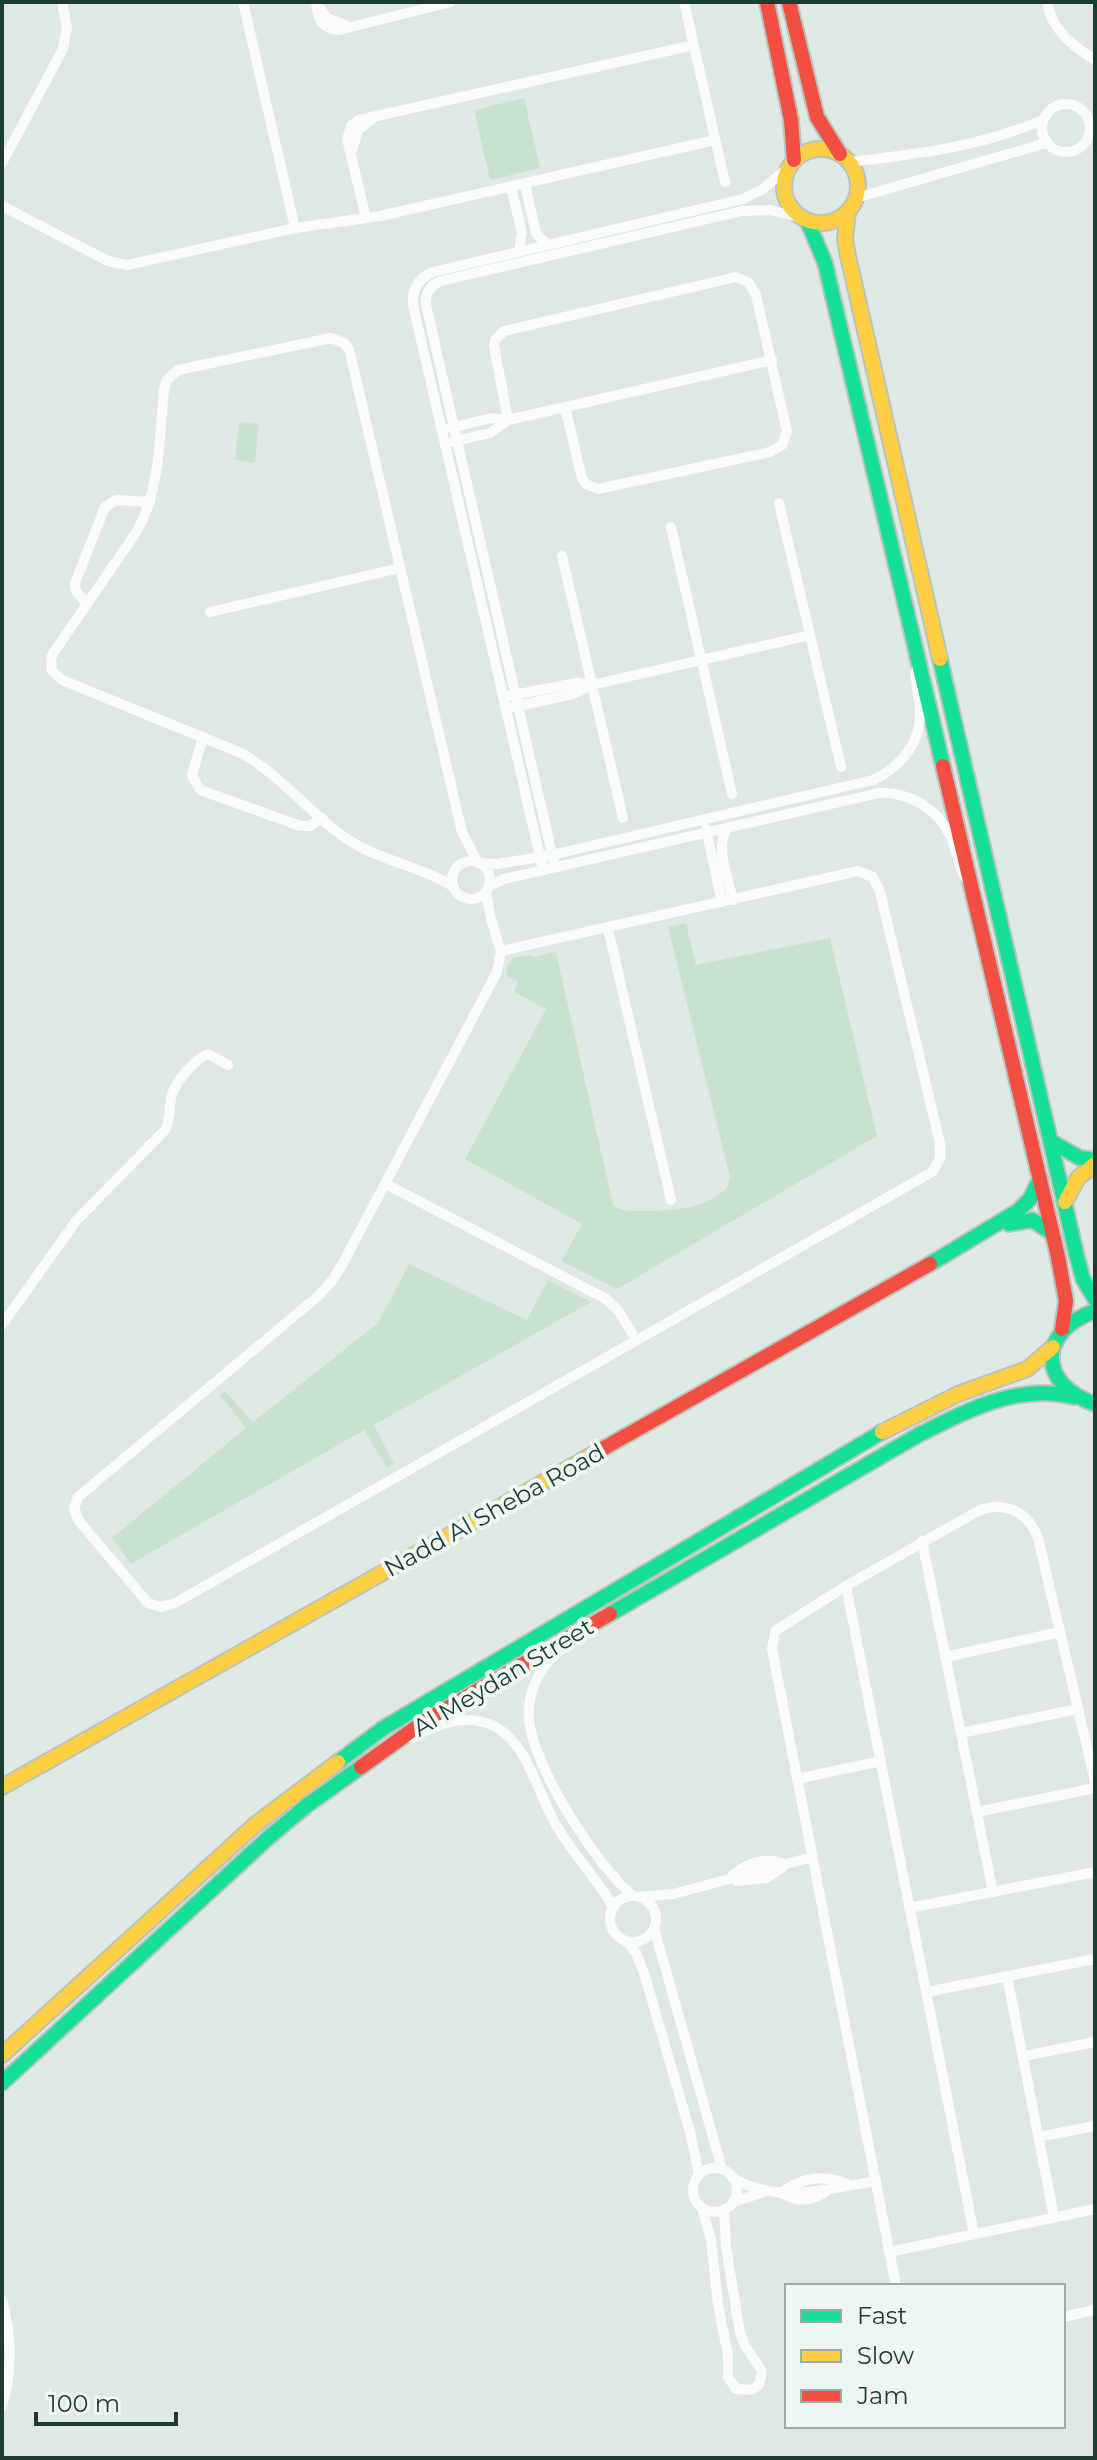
<svg xmlns="http://www.w3.org/2000/svg" width="1097" height="2460" font-family="Montserrat,sans-serif">
  <style>
    .green { fill: #c8e2cf }
    .lines { fill: none; stroke-linecap: round; stroke-linejoin: round }
    .fast-casing { stroke: #bac4bf; stroke-width: 18 }
    .slow-casing { stroke: #bac4bf; stroke-width: 18 }
    .jam-casing { stroke: #bac4bf; stroke-width: 18 }
    .street { stroke: #fafcfb; stroke-width: 10 }
    .fast { stroke: #16e098; stroke-width: 14 }
    .slow { stroke: #ffcf43; stroke-width: 14 }
    .jam { stroke: #f24e42; stroke-width: 14 }
    .labels { text-anchor: middle; dominant-baseline: central; stroke-width: 8; stroke-linejoin: round; paint-order: stroke }
    .street-label { font-size: 24px; fill: #1e3b31; stroke: #eef7f2 }
  </style>
  <rect width="100%" height="100%" fill="#e0e8e4"/>
  <g class="green">
    <polygon points="524,98 540,168 490,180 474,110"/>
    <polygon points="239,422 259,424 255,463 235,460"/>
    <path d="M686,923L696,965L830,938L877,1136L617,1289L561,1261L582,1224L465,1159L546,1009L514,992L518,981L507,976V966L514,957L530,955L533,957L556,952L613,1205C622,1212 632,1211 643,1211C674,1211 703,1209 727,1188L730,1177L668,927Z"/>
    <polygon points="409,1264 527,1320 548,1280 591,1302 374,1425 394,1464 387,1468 364,1430 131,1564 112,1538 246,1428 220,1395 225,1391 253,1422 378,1323"/>
  </g>
  <g class="lines">
    <g class="fast-casing">
      <g id="fast">
        <polyline points="807,220 825,263 943,766"/>
        <polyline points="940,659 1076,1253 1083,1279 1095,1299"/>
        <polyline points="1052,1142 1080,1158 1095,1160"/>
        <polyline points="1009,1224 1032,1220 1052,1233"/>
        <polyline points="930,1264 1018,1211 1030,1199 1040,1179"/>
        <path d="M1095,1311C1038,1331 1037,1384 1095,1404"/>
        <path d="M610,1614L920,1434C969,1410 1018,1383 1074,1397"/>
        <polyline points="338,1762 382,1729 882,1432"/>
        <polyline points="2,2083 268,1838 306,1806 361,1767"/>
      </g>
    </g>
    <g class="slow-casing">
      <g id="slow">
        <circle cx="821" cy="186" r="37"/>
        <polyline points="848,211 845,239 848,256 940,659"/>
        <polyline points="1065,1202 1078,1178 1095,1164"/>
        <polyline points="882,1432 958,1394 1027,1369 1053,1347"/>
        <polyline points="2,1787 597,1452"/>
        <polyline points="2,2055 257,1823 338,1762"/>
      </g>
    </g>
    <g class="jam-casing">
      <g id="jam">
        <polyline points="767,2 791,120 794,160"/>
        <polyline points="789,2 817,117 840,154"/>
        <polyline points="943,766 1058,1257 1066,1301 1062,1329"/>
        <polyline points="597,1452 930,1264"/>
        <polyline points="361,1767 428,1719 610,1614"/>
      </g>
    </g>
    <g class="street">
      <polyline points="243,2 295,228"/>
      <path d="M316,2C317,18 321,29 339,30L451,2"/>
      <polyline points="684,2 725,182"/>
      <path d="M1047,2C1052,30 1072,46 1095,60"/>
      <polyline points="318,5 327,18 345,25"/>
      <circle cx="1066" cy="128" r="24"/>
      <polyline points="353,148 358,130 371,120"/>
      <path d="M849,162C918,154 979,147 1043,120"/>
      <polyline points="2,163 63,49 67,27 62,2"/>
      <polyline points="525,184 536,233 547,245"/>
      <polyline points="511,187 522,233 519,251"/>
      <polyline points="856,198 1046,143"/>
      <polyline points="2,206 108,261 127,265 295,228 380,216 715,140"/>
      <polyline points="366,218 347,139 351,126 359,120 694,45"/>
      <polyline points="508,420 494,346 495,340 504,331 736,277 749,283 756,295 787,432 782,445 770,452 598,489 586,484 582,478 565,407"/>
      <polyline points="450,428 491,418 508,420 772,360"/>
      <polyline points="451,442 490,433 508,420"/>
      <polyline points="779,503 841,767"/>
      <polyline points="671,527 732,794"/>
      <polyline points="562,556 623,818"/>
      <polyline points="86,603 76,591 75,583 105,507 116,500 150,502"/>
      <polyline points="210,612 400,568"/>
      <polyline points="508,696 576,683 592,685"/>
      <polyline points="513,707 573,694 592,685 810,635"/>
      <polyline points="203,737 192,775 198,787 203,791 300,826 310,826 322,818"/>
      <path d="M728,827C714,847 728,877 733,900"/>
      <polyline points="706,829 722,902"/>
      <circle cx="471" cy="880" r="19"/>
      <path d="M480,863L497,864L552,855L873,780C901,767 922,742 920,709C919,696 915,684 916,671"/>
      <path d="M555,867L426,305C425,293 430,285 441,281L742,211L770,210L803,218"/>
      <path d="M543,870L413,305C412,289 418,278 433,272L743,199L763,189L791,165"/>
      <polygon points="858,871 873,877 880,892 940,1143 940,1159 932,1172 175,1603 161,1607 148,1603 79,1521 74,1509 78,1497 317,1297 331,1282 342,1265 497,972 501,951"/>
      <path d="M489,886L504,879L879,793C910,792 938,809 951,837C957,851 958,866 966,879"/>
      <path d="M454,887C421,866 380,861 347,839C309,813 281,775 241,753L62,680L52,671L51,658L54,652L137,531C161,488 159,437 164,390L166,381L178,370L331,338L344,343L349,349L462,832L478,863"/>
      <polyline points="486,891 491,920 501,951"/>
      <polyline points="608,929 671,1200"/>
      <polyline points="386,1184 606,1299 618,1310 636,1340"/>
      <path d="M2,1325L76,1221L165,1130C171,1119 169,1110 171,1098C174,1083 195,1059 208,1054L228,1065"/>
      <polyline points="922,1541 993,1892"/>
      <polyline points="846,1586 974,2234"/>
      <path d="M566,1646C542,1662 527,1689 529,1719C533,1767 596,1865 633,1896"/>
      <polyline points="945,1657 1060,1632"/>
      <polyline points="961,1733 1078,1709"/>
      <path d="M412,1738C450,1716 493,1708 521,1752C535,1775 543,1801 556,1825C573,1854 596,1878 613,1906"/>
      <polyline points="797,1779 881,1761"/>
      <polyline points="977,1812 1095,1788"/>
      <path d="M733,1875C748,1862 765,1857 785,1864"/>
      <polyline points="737,1881 766,1878 782,1868"/>
      <circle cx="633" cy="1919" r="23"/>
      <polyline points="639,1897 673,1894 812,1857"/>
      <polyline points="909,1908 1095,1872"/>
      <polyline points="654,1928 722,2169"/>
      <polyline points="626,1941 636,1953 645,1976 690,2132 699,2174"/>
      <polyline points="1007,1976 1054,2217"/>
      <polyline points="926,1992 1095,1959"/>
      <polyline points="1023,2056 1095,2042"/>
      <polyline points="1038,2137 1095,2126"/>
      <circle cx="715" cy="2190" r="22"/>
      <path d="M733,2178C776,2204 828,2189 876,2181"/>
      <path d="M827,2190C812,2202 798,2203 781,2193C803,2176 825,2174 850,2185"/>
      <polyline points="733,2202 764,2192"/>
      <polyline points="702,2208 711,2239 718,2305 728,2355 728,2377 736,2389 751,2390 759,2385 762,2371 745,2346 740,2333 726,2247 724,2209"/>
      <polyline points="889,2252 1095,2209"/>
      <path d="M896,2286L772,1649L775,1631L846,1586L978,1511C1006,1500 1031,1513 1039,1542L1095,1781"/>
      <path d="M2,2300C12,2337 13,2370 2,2406"/>
      <polyline points="1063,2317 1095,2310"/>
    </g>
    <use href="#fast" class="fast"/>
    <use href="#slow" class="slow"/>
    <use href="#jam" class="jam"/>
  </g>
  <g class="labels">
    <g class="street-label">
      <text transform="translate(494 1510) rotate(-29)">Nadd Al Sheba Road</text>
      <text transform="translate(503 1677) rotate(-31)">Al Meydan Street</text>
    </g>
  </g>
  <rect width="1097" height="2460" fill="none" stroke="#1e3b31" stroke-width="8"/>
  <rect x="785" y="2284" width="280" height="144" fill="#eef7f2" stroke="#9baca5" stroke-width="2"/>
  <rect x="801" y="2310" width="40" height="12" fill="#16e098" stroke="#9baca5" stroke-width="2"/>
  <text x="857" y="2324" font-size="24" fill="#1e3b31">Fast</text>
  <rect x="801" y="2350" width="40" height="12" fill="#ffcf43" stroke="#9baca5" stroke-width="2"/>
  <text x="857" y="2364" font-size="24" fill="#1e3b31">Slow</text>
  <rect x="801" y="2390" width="40" height="12" fill="#f24e42" stroke="#9baca5" stroke-width="2"/>
  <text x="857" y="2404" font-size="24" fill="#1e3b31">Jam</text>
  <path d="M36 2412v12h140v-12" fill="none" stroke="#1e3b31" stroke-width="4"/>
  <text x="48" y="2412" font-size="24" fill="#1e3b31" stroke="#eef7f2" stroke-width="6" paint-order="stroke">100 m</text>
</svg>
